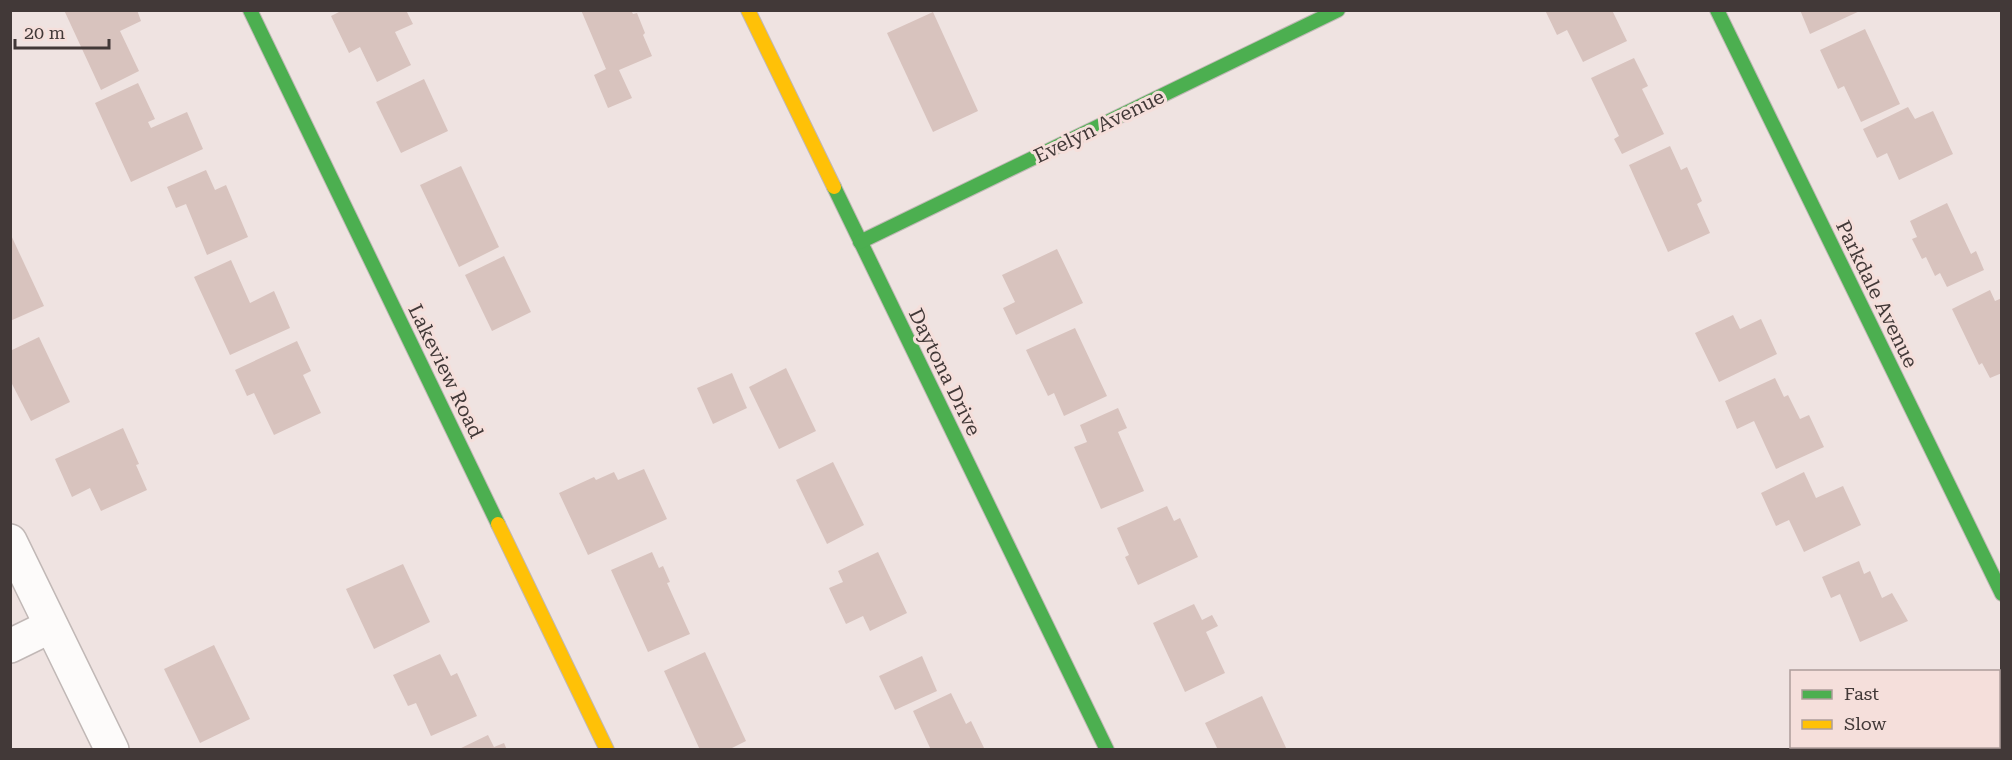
<svg xmlns="http://www.w3.org/2000/svg" width="2012" height="760" font-family="'Roboto Serif',serif">
  <style>
    .building { fill: #d8c3be }
    .lines { fill: none; stroke-linecap: round; stroke-linejoin: round }
    .street-casing { stroke: #c1b8b6; stroke-width: 36 }
    .fast-casing { stroke: #c1b8b6; stroke-width: 16 }
    .slow-casing { stroke: #c1b8b6; stroke-width: 16 }
    .street { stroke: #fdfbfa; stroke-width: 33 }
    .fast { stroke: #4caf50; stroke-width: 14 }
    .slow { stroke: #ffc107; stroke-width: 14 }
    .labels { text-anchor: middle; dominant-baseline: central; stroke-width: 6; stroke-linejoin: round; paint-order: stroke }
    .street-label { font-size: 20px; fill: #423938; stroke: #f5dfdb }
  </style>
  <rect width="100%" height="100%" fill="#efe3e1"/>
  <g class="building">
    <polygon points="64,10 137,10 141,21 120,31 139,71 101,90"/>
    <polygon points="343,10 406,10 413,24 395,32 411,65 377,82 360,47 349,53 331,16"/>
    <polygon points="581,10 631,10 633,14 637,13 645,33 643,35 652,56 619,70 632,98 608,108 594,75 606,69"/>
    <polygon points="1545,10 1612,10 1627,41 1583,62 1567,30 1557,35"/>
    <polygon points="1800,10 1862,10 1810,34"/>
    <polygon points="933,12 978,111 933,132 887,33"/>
    <polygon points="1865,29 1900,104 1861,122 1844,86 1838,89 1820,50"/>
    <polygon points="1634,58 1648,86 1642,89 1664,134 1622,154 1614,139 1619,136 1591,78"/>
    <polygon points="424,79 448,131 401,153 376,102"/>
    <polygon points="138,83 155,119 148,122 151,128 187,112 203,149 131,182 95,103"/>
    <polygon points="1908,107 1915,119 1933,111 1953,154 1899,180 1887,153 1877,158 1863,129"/>
    <polygon points="1670,146 1681,170 1687,167 1702,201 1697,204 1710,233 1668,252 1629,165"/>
    <polygon points="461,166 499,247 459,267 420,185"/>
    <polygon points="206,170 215,190 226,185 248,237 207,255 186,204 176,208 167,187"/>
    <polygon points="1947,203 1971,254 1976,251 1984,270 1947,287 1940,273 1935,276 1926,257 1922,259 1912,239 1917,237 1910,221"/>
    <polygon points="10,233 44,306 10,321"/>
    <polygon points="1057,249 1083,303 1016,335 1003,308 1015,302 1002,275"/>
    <polygon points="504,256 531,312 492,331 465,275"/>
    <polygon points="231,260 250,303 274,291 290,328 230,355 194,277"/>
    <polygon points="1990,290 1995,301 2002,298 2002,373 1990,378 1982,363 1979,365 1952,309"/>
    <polygon points="1733,315 1740,329 1761,319 1777,354 1719,382 1695,333"/>
    <polygon points="1075,328 1107,396 1064,416 1054,393 1048,396 1026,350"/>
    <polygon points="39,337 70,402 31,421 10,380 10,351"/>
    <polygon points="297,341 311,371 303,375 321,413 274,435 254,393 247,396 235,370"/>
    <polygon points="786,368 816,431 779,449 749,387"/>
    <polygon points="732,373 747,408 713,424 697,388"/>
    <polygon points="1775,378 1784,397 1788,395 1800,419 1809,415 1824,447 1776,469 1754,421 1737,429 1725,401"/>
    <polygon points="1118,408 1127,428 1118,432 1144,491 1101,509 1074,447 1087,442 1080,425"/>
    <polygon points="123,428 139,464 136,465 147,490 101,511 90,488 72,497 55,459"/>
    <polygon points="833,462 864,525 827,544 796,480"/>
    <polygon points="644,469 667,519 588,555 559,493 594,477 596,480 614,472 618,480"/>
    <polygon points="1804,472 1816,498 1843,486 1861,525 1804,552 1789,520 1776,526 1761,493"/>
    <polygon points="1167,506 1174,521 1180,518 1198,557 1138,585 1125,557 1129,555 1117,528"/>
    <polygon points="652,552 659,568 663,566 670,582 667,583 690,634 648,652 611,570"/>
    <polygon points="878,552 907,613 870,631 863,616 846,624 829,588 843,582 838,571"/>
    <polygon points="1859,561 1864,574 1870,571 1882,598 1892,593 1908,621 1860,642 1840,594 1831,598 1822,577"/>
    <polygon points="403,564 430,622 374,649 346,589"/>
    <polygon points="1194,604 1202,620 1212,615 1218,626 1206,632 1225,673 1185,692 1153,623"/>
    <polygon points="214,645 250,719 200,743 164,669"/>
    <polygon points="705,652 746,741 728,750 700,750 664,671"/>
    <polygon points="440,654 451,676 457,673 477,716 431,736 416,703 408,706 393,675"/>
    <polygon points="922,656 937,691 895,710 879,676"/>
    <polygon points="951,693 966,724 971,721 985,750 931,750 913,711"/>
    <polygon points="1262,696 1287,750 1218,750 1205,723"/>
    <polygon points="488,735 494,747 504,743 507,750 457,750"/>
  </g>
  <g class="lines">
    <g class="street-casing">
      <g id="street">
        <polyline points="10,541 112,750"/>
        <polyline points="10,646 51,626"/>
      </g>
    </g>
    <g class="fast-casing">
      <g id="fast">
        <polyline points="250,10 498,524"/>
        <polyline points="1717,10 2002,594"/>
        <polyline points="834,187 1107,750"/>
        <polyline points="860,242 1338,10"/>
      </g>
    </g>
    <g class="slow-casing">
      <g id="slow">
        <polyline points="748,10 834,187"/>
        <polyline points="498,524 607,750"/>
      </g>
    </g>
    <use href="#street" class="street"/>
    <use href="#fast" class="fast"/>
    <use href="#slow" class="slow"/>
  </g>
  <g class="labels">
    <g class="street-label">
      <text transform="translate(1099 126) rotate(-26)">Evelyn Avenue</text>
      <text transform="translate(1877 294) rotate(64)">Parkdale Avenue</text>
      <text transform="translate(446 371) rotate(64)">Lakeview Road</text>
      <text transform="translate(945 372) rotate(64)">Daytona Drive</text>
    </g>
  </g>
  <rect width="2012" height="760" fill="none" stroke="#423938" stroke-width="24"/>
  <rect x="1790" y="670" width="210" height="78" fill="#f5dfdb" stroke="#ad9d9a" stroke-width="1.5"/>
  <rect x="1802" y="690" width="30" height="9" fill="#4caf50" stroke="#ad9d9a" stroke-width="1.5"/>
  <text x="1844" y="700" font-size="18" fill="#423938">Fast</text>
  <rect x="1802" y="720" width="30" height="9" fill="#ffc107" stroke="#ad9d9a" stroke-width="1.5"/>
  <text x="1844" y="730" font-size="18" fill="#423938">Slow</text>
  <path d="M15 39v9h94v-9" fill="none" stroke="#423938" stroke-width="3"/>
  <text x="24" y="39" font-size="18" fill="#423938" stroke="#f5dfdb" stroke-width="4.5" paint-order="stroke">20 m</text>
</svg>
